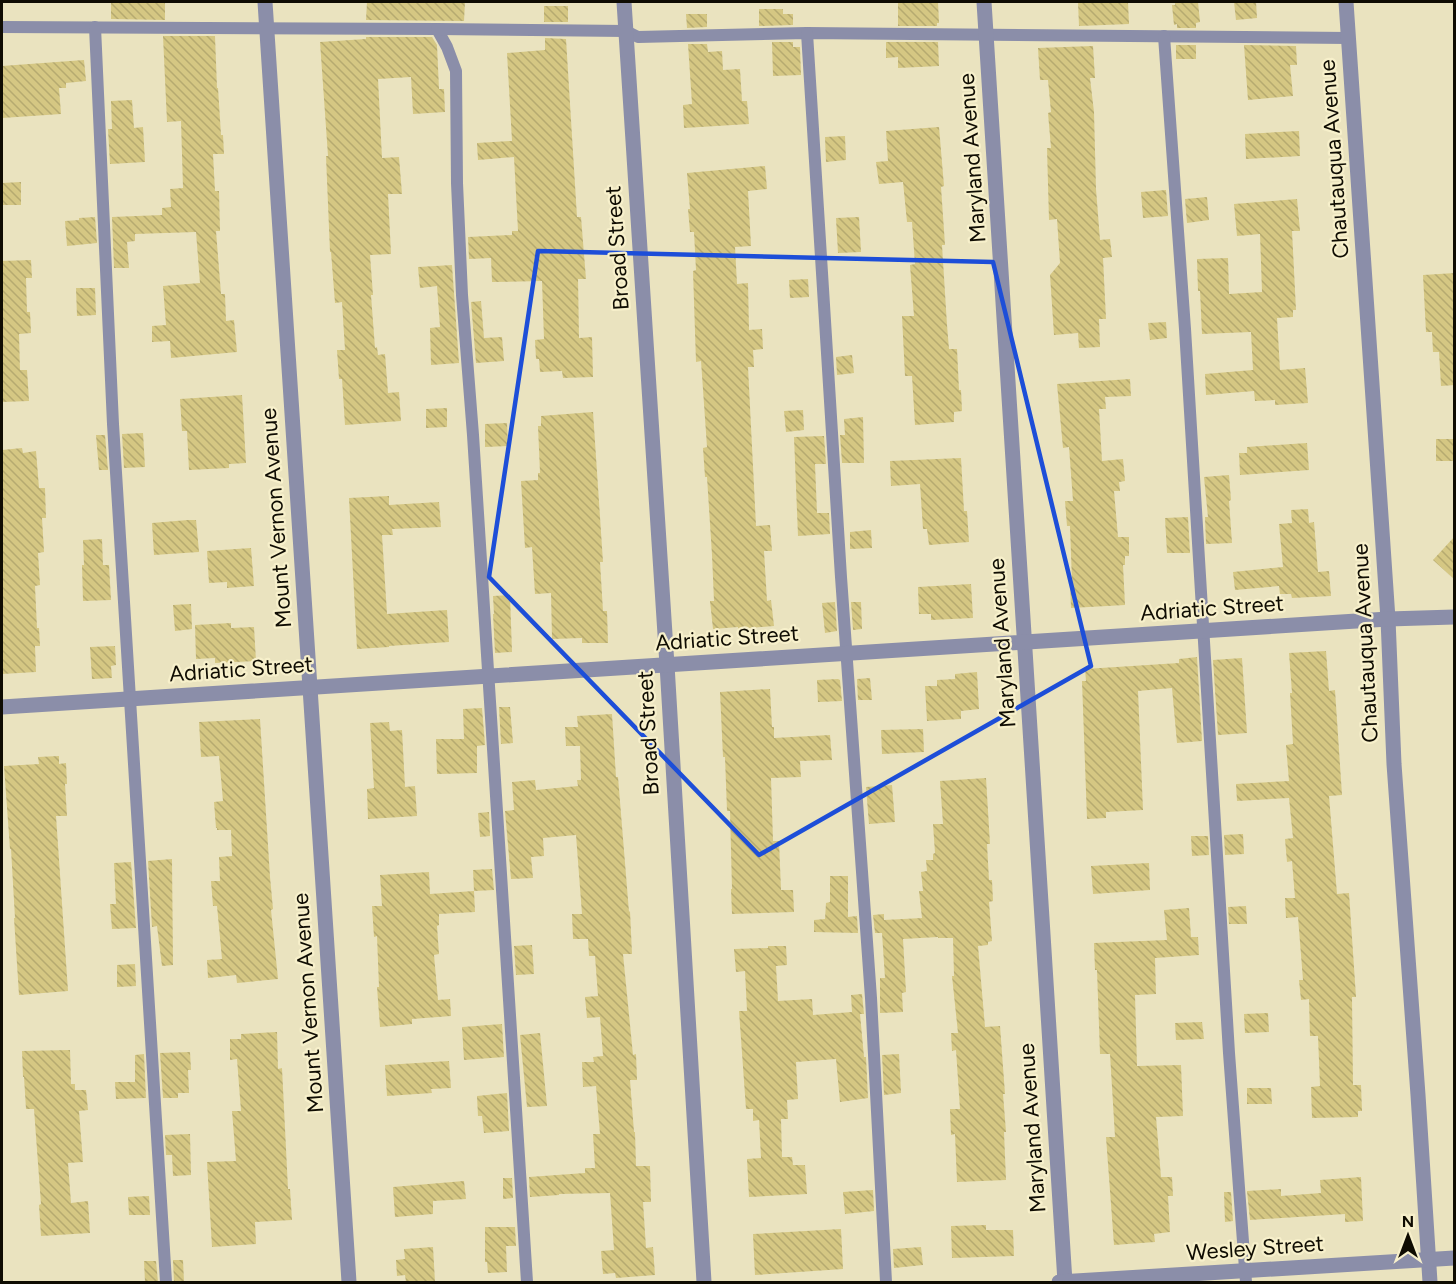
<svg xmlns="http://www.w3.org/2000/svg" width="1456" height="1284" font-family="Figtree,sans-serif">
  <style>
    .building { fill: url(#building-back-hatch) }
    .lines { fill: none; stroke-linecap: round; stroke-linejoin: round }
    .lane { stroke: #8b8ea9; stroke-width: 12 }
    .street { stroke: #8b8ea9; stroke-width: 15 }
    .marked { fill: none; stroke: #1d4ed8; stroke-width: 4.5; stroke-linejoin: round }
    .labels { text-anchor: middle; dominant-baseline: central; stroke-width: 4.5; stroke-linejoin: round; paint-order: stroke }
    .street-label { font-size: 22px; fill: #0f0c02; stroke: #f7f0cb }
  </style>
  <defs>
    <pattern id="building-back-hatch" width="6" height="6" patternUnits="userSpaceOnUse" patternTransform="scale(1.5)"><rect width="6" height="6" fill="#d5c783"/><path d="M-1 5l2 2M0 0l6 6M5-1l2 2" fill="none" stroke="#b6aa70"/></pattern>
  </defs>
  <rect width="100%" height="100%" fill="#eae3bf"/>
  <g class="building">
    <polygon points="111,2 165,3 165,20 111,19"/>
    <polygon points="367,2 465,2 464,21 366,20"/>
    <polygon points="898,2 938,2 939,23 937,23 937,26 898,26"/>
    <polygon points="1078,2 1128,2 1129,24 1079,26"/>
    <polygon points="1175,2 1198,2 1200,22 1196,23 1196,28 1177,28 1177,24 1174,25 1172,5 1175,5"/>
    <polygon points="1234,2 1256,2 1257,18 1236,20"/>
    <rect x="544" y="6" width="24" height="16"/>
    <polygon points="759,9 783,9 783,14 793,14 793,25 759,26"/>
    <polygon points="686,14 707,14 707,27 687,28"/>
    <polygon points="163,36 215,36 217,88 218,88 221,135 223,135 224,154 213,154 215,191 219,191 220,231 216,231 221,294 225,294 226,321 234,320 237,352 171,358 170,341 152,342 152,326 166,325 163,286 200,283 196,232 135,234 135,241 127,242 129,268 114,268 112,217 162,215 162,208 171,207 170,189 183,188 181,121 167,122"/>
    <polygon points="366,37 432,37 437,45 439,89 444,89 445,112 413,114 411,77 378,79 382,158 399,157 402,194 388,194 391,254 370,255 373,295 371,295 375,348 377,347 378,355 385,354 388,393 399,392 401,421 345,425 342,379 339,379 337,350 345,350 342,302 335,303 331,252 330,252 326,156 328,156 320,42 366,39"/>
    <polygon points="545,38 566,39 577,217 581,217 586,279 578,279 579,338 592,337 593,377 563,378 562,371 540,372 539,359 536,359 535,340 544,339 542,281 492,282 491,258 469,259 468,237 512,235 512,231 518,231 514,157 478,160 477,143 512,141 507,53 545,50"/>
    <polygon points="772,42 793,42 793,47 800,47 801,75 773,76"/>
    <polygon points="886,42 938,42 939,66 898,68 898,57 886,58"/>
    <polygon points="688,44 707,44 708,52 722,51 723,70 740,69 742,101 747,101 749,124 684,128 683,105 692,104"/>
    <rect x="1176" y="45" width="20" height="14"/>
    <polygon points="1244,45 1296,46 1297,65 1290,65 1293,96 1248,100"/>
    <polygon points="1093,46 1095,78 1090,78 1094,112 1096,189 1100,240 1110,239 1112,257 1103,258 1106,319 1099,319 1100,347 1079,348 1078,333 1054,335 1050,275 1060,263 1057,219 1049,220 1047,148 1051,148 1048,113 1051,112 1048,80 1040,80 1038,48"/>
    <polygon points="84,60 86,81 66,83 66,88 59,88 61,114 2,118 2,66"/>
    <polygon points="132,100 134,128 143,127 145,162 110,164 108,129 112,129 111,101"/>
    <polygon points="939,127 944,186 941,187 945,245 942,245 947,325 949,349 957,349 959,390 961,390 962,411 954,412 954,422 915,425 912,376 905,376 902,316 914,316 910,265 915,264 912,222 907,222 903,182 879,184 876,162 888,161 886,131"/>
    <polygon points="1299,131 1300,156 1246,159 1245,134"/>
    <polygon points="845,136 846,160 826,162 825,137"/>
    <polygon points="765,166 767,189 748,191 751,246 735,247 737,284 748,283 749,330 762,329 763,349 753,350 754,367 748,367 756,526 770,525 772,551 764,551 767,601 771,600 774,626 738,629 738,627 713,629 710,601 714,601 712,555 707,477 705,477 703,448 707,447 701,361 696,362 693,271 696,270 694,232 690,232 688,209 690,209 687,173"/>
    <polygon points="21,182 21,205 2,205 2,183"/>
    <polygon points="1166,190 1168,216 1143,218 1141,192"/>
    <polygon points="1207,197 1209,220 1187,223 1185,199"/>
    <polygon points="1297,199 1300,231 1292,231 1296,310 1293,310 1293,317 1277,318 1280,370 1305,368 1308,403 1275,405 1275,400 1255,401 1254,391 1206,395 1205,374 1253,370 1251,332 1202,334 1200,291 1198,291 1197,259 1228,258 1229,294 1262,292 1260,234 1237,236 1234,204"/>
    <polygon points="95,217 97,243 67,246 65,221 79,220 79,218"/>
    <polygon points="859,217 861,252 838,253 836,218"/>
    <polygon points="31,260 32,278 26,278 27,312 30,312 31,333 19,334 20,370 27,370 29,401 2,402 2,261"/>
    <polygon points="452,265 459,363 431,365 430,328 440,327 437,286 420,288 418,267"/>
    <polygon points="1455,273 1455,385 1441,386 1439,352 1433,352 1432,332 1426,332 1423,275"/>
    <polygon points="808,279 809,297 790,298 789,280"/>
    <polygon points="76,288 95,288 96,315 77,316"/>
    <polygon points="481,301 484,338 502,337 504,361 476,363 471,302"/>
    <polygon points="1166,322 1167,338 1150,340 1148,323"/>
    <polygon points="852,355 854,373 837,375 836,357"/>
    <polygon points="1130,379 1131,396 1105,397 1106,409 1099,409 1102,461 1123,459 1125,481 1119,482 1120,491 1114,491 1118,537 1129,537 1129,556 1125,556 1125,565 1123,565 1125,605 1071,608 1070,582 1072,582 1070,526 1067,526 1065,501 1073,501 1069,447 1063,448 1057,384"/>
    <polygon points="242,395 246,463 229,464 229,468 189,470 187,431 182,431 180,399"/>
    <polygon points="447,408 447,427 426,428 426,409"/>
    <polygon points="803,410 804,430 786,432 784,411"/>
    <polygon points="593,412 603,562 600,562 603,611 607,611 608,643 582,643 582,638 552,639 551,593 535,594 532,547 525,548 521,481 538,480 538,473 540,473 538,426 541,426 541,416"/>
    <polygon points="863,417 864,463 842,463 840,435 845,435 844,419"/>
    <polygon points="507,423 508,446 485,447 485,424"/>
    <polygon points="143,433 145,467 124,468 122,434"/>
    <polygon points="96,435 105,435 108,470 99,470"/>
    <polygon points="824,436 826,464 815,464 817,513 829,513 830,534 798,536 794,437"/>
    <rect x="1436" y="439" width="19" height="22"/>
    <polygon points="1307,443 1309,470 1240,475 1239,453 1247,453 1247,447"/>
    <polygon points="22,448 23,453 36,451 39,488 45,488 46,518 42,518 44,552 38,553 40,585 35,586 37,628 39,628 40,646 35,646 36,672 2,674 2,450"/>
    <polygon points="961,458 964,511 967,511 969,542 929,545 927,529 923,529 920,484 891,486 890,461"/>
    <polygon points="1229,475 1231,500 1229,501 1232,543 1206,544 1205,517 1208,517 1204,477"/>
    <polygon points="389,496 389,505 439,502 441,527 392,529 393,535 382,535 387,614 447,610 449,642 389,646 389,647 357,649 349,498"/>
    <polygon points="1308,509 1309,523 1314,522 1318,572 1329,571 1331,596 1292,598 1291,594 1280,594 1279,586 1235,590 1233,572 1283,567 1279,524 1292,523 1291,510"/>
    <polygon points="1188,517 1190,553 1167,553 1165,518"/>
    <polygon points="188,520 196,520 199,552 154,555 152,523"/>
    <polygon points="871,530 872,548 850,549 850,532"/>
    <polygon points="1455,536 1455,580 1433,560"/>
    <polygon points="102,539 103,565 109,565 111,600 83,601 82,565 84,565 83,540"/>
    <polygon points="251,548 254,586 227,588 227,582 209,583 207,551"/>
    <polygon points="971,584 973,618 931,620 931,614 919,614 918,587"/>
    <polygon points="510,595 512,652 495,653 493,614 494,614 493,596"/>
    <polygon points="835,602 837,631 825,633 822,603"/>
    <polygon points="851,602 861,602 862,629 853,630"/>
    <polygon points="191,604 192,629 175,631 173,605"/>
    <polygon points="231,623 231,628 254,627 256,661 215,663 215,658 196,659 195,625"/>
    <polygon points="115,646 116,665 111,666 112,678 92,679 90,647"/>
    <polygon points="1326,651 1329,691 1335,690 1342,795 1329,796 1337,894 1349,893 1356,997 1352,997 1353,1085 1361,1085 1362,1111 1358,1111 1358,1117 1312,1118 1311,1087 1320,1086 1318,1036 1310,1036 1309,999 1301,1000 1299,980 1303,980 1298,917 1286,918 1285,898 1295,898 1292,861 1287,862 1285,839 1293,838 1289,798 1237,801 1236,784 1289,781 1286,745 1293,744 1290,693 1292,693 1289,653"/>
    <polygon points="1197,657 1202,741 1177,743 1172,688 1138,691 1143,810 1106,812 1106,818 1087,819 1082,681 1086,681 1085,669 1179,663 1179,659"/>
    <polygon points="1242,658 1247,733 1218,735 1213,660"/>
    <polygon points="977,672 979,709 961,711 961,719 927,721 925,686 937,686 937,680 955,679 955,674"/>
    <polygon points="870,678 872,700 858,700 857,679"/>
    <polygon points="838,679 840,680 842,701 818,702 817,680"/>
    <polygon points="770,689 772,727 774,727 774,738 830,735 832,760 800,761 801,777 771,778 773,841 779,841 781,890 793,890 794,912 732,914 731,889 732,889 730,811 727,811 725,757 723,757 720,692"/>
    <polygon points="499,707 510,707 513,743 501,744"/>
    <polygon points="482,708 485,745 477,746 477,773 437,774 436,739 464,739 463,709"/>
    <polygon points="612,714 616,777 618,777 629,912 630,911 632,954 623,954 633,1055 636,1054 637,1080 630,1080 634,1132 635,1132 636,1166 650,1166 651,1202 643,1202 646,1248 653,1247 655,1275 616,1278 615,1273 603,1274 601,1251 614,1250 610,1193 559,1194 559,1195 530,1197 529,1177 585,1173 585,1168 595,1168 593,1134 600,1134 596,1086 583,1087 582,1062 594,1062 593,1057 603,1056 600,1017 587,1018 585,997 598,996 595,956 589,956 588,939 573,939 572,914 582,914 576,835 543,838 544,856 531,857 533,878 511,879 505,811 514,810 512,782 535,780 536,790 578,786 577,780 581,780 580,746 566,746 565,727 578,727 577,716"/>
    <polygon points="260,719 270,877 273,909 271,910 278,979 237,983 236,975 208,978 207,960 222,959 217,906 213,906 211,881 220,881 219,857 232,856 231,830 217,830 217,828 216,828 214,802 223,801 219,756 201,757 199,722"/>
    <polygon points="389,722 390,731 402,730 405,787 415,786 417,816 368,819 367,789 374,788 370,723"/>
    <polygon points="923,729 924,752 882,754 881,730"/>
    <polygon points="59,756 59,764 66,763 67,784 65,784 67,816 56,816 68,991 19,995 14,918 15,918 11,849 10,849 4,766 39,764 38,757"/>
    <polygon points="986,778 990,844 987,844 989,880 992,880 993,901 989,902 992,941 988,942 988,945 978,946 985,1027 1000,1026 1005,1094 1003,1094 1006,1132 1004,1132 1006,1180 957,1182 955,1134 951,1135 950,1109 960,1109 956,1050 952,1051 951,1033 958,1033 952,976 954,976 953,938 938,938 938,937 903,939 906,992 902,993 903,1012 880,1013 880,978 885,978 882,933 875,933 873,915 884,914 884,920 922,918 919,891 923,891 921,872 927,871 926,860 933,860 933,854 935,853 933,824 943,824 940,781"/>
    <polygon points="892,785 895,822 869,824 866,787"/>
    <polygon points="489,812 490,836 480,837 478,813"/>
    <polygon points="1243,834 1244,854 1225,855 1224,835"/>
    <polygon points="1191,836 1208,836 1209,855 1192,856"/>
    <polygon points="172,859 173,965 162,966 157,926 152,927 148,861"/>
    <polygon points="131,862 136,928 112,929 110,904 116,904 114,863"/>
    <polygon points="1149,863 1150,890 1093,894 1091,866"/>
    <polygon points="492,869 494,890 474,891 473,870"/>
    <polygon points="429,872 430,894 474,891 475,912 439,914 439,925 437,926 439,954 434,955 438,1000 450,999 451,1016 412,1019 412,1024 380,1027 377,987 379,987 377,936 374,937 372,906 382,906 380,875"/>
    <polygon points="830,876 848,876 848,917 857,916 858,933 814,932 814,920 825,919 826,903 830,902"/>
    <polygon points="1246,906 1247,924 1229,924 1228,907"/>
    <polygon points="1189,908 1191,937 1198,937 1199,955 1155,958 1156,994 1135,995 1137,1066 1181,1065 1183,1116 1156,1117 1161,1177 1172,1177 1173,1196 1168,1196 1170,1232 1154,1234 1155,1242 1114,1245 1106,1137 1115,1137 1110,1054 1100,1054 1097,970 1095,970 1094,943 1167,940 1164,910"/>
    <polygon points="532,945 534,974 516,975 514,946"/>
    <polygon points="768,946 786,946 787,965 776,966 778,1001 812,999 813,1015 852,1012 851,995 862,994 864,1014 860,1014 864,1057 866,1057 868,1098 840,1102 836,1059 796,1062 798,1099 787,1100 788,1119 781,1119 782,1157 792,1157 793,1165 805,1165 807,1194 749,1197 747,1159 761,1158 759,1120 753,1121 753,1109 746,1109 739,1011 747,1011 745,971 736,972 734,949 768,948"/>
    <polygon points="135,964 136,986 117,987 117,965"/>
    <polygon points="1268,1013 1269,1032 1245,1033 1244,1014"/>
    <polygon points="1202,1022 1204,1039 1176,1040 1175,1023"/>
    <polygon points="502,1024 504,1057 464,1060 462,1027"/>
    <polygon points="277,1032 278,1069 282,1068 288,1189 290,1189 292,1220 255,1222 256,1244 212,1247 207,1162 236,1161 232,1111 241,1111 237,1059 230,1060 230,1039 241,1039 241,1034"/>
    <polygon points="540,1033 547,1106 527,1107 520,1035"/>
    <polygon points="70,1050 71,1084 75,1084 75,1090 86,1090 88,1110 79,1111 83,1162 68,1163 71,1203 88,1201 90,1233 41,1236 39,1205 41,1204 34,1109 26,1109 24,1077 23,1077 22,1051"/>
    <polygon points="190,1052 191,1070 188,1070 189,1093 178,1093 178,1098 163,1098 160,1053"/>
    <polygon points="144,1054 146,1098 116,1099 115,1082 135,1082 135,1055"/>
    <polygon points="899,1054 901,1093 884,1095 882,1055"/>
    <polygon points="449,1061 451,1088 431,1089 432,1093 387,1096 385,1065"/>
    <polygon points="1247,1088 1271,1088 1272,1104 1247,1104"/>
    <polygon points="507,1093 509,1131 484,1133 482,1116 478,1116 477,1096"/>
    <polygon points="190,1134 191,1175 173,1176 172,1155 166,1155 165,1135"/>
    <polygon points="1361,1177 1363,1221 1345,1222 1345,1214 1250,1220 1247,1191 1281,1189 1281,1196 1321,1193 1320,1180"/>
    <polygon points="503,1178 512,1178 513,1198 503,1199"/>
    <polygon points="464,1181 466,1199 433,1201 433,1214 395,1217 393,1187"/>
    <polygon points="873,1190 874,1211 845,1214 843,1192"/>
    <polygon points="1224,1192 1231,1192 1233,1221 1225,1222"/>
    <polygon points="149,1196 150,1215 129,1215 128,1197"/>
    <polygon points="986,1225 986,1230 1013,1230 1014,1256 952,1258 951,1226"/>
    <polygon points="485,1227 515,1227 516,1246 506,1246 507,1272 488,1273 487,1262 485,1262"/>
    <polygon points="841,1229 843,1269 755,1275 753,1234"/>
    <polygon points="433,1247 435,1282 406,1282 405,1275 397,1276 396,1260 405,1259 404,1249"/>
    <polygon points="921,1247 923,1265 894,1268 893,1249"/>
    <polygon points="173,1260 183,1260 184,1282 174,1282"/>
    <polygon points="144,1261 156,1261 158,1282 145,1282"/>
  </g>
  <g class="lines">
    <g class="lane">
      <polyline points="2,27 437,29 447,47 456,71 457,183 462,295 473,435 527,1282"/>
      <polyline points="95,27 113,424 166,1282"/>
      <polyline points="437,29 626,31 638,37 807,33 1348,38"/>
      <polyline points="807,33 841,577 871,998 886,1282"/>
      <polyline points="1164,36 1185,329 1229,1053 1246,1282"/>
    </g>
    <g class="street">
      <polyline points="265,2 349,1282"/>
      <polyline points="624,2 667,665 704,1282"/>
      <polyline points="984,2 1065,1282"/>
      <polyline points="1346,2 1388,619 1394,764 1418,1095 1430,1282"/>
      <polyline points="2,707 1388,619 1454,617"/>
      <polyline points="1059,1282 1454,1258"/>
    </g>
  </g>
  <path class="marked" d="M538,251L993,262L1091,666L759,855L489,577Z"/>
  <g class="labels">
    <g class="street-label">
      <text transform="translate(972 158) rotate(-94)">Maryland Avenue</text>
      <text transform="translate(1334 159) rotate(-94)">Chautauqua Avenue</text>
      <text transform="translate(617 248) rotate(-94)">Broad Street</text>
      <text transform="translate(276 518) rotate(-94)">Mount Vernon Avenue</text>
      <text transform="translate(1212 608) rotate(-4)">Adriatic Street</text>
      <text transform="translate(727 638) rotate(-4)">Adriatic Street</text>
      <text transform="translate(1002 643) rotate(-94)">Maryland Avenue</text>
      <text transform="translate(1365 643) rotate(-93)">Chautauqua Avenue</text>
      <text transform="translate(241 669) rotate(-4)">Adriatic Street</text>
      <text transform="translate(648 733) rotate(-93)">Broad Street</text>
      <text transform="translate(308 1003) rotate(-94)">Mount Vernon Avenue</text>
      <text transform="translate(1032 1128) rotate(-94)">Maryland Avenue</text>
      <text transform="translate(1255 1248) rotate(-4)">Wesley Street</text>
    </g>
  </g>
  <rect width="1456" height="1284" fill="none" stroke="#0f0c02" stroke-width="6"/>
  <g transform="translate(1408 1236)" stroke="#f7f0cb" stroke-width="4.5" paint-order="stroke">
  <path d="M0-4.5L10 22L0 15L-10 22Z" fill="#0f0c02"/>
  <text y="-9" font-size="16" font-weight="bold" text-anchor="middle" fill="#0f0c02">N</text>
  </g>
</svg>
